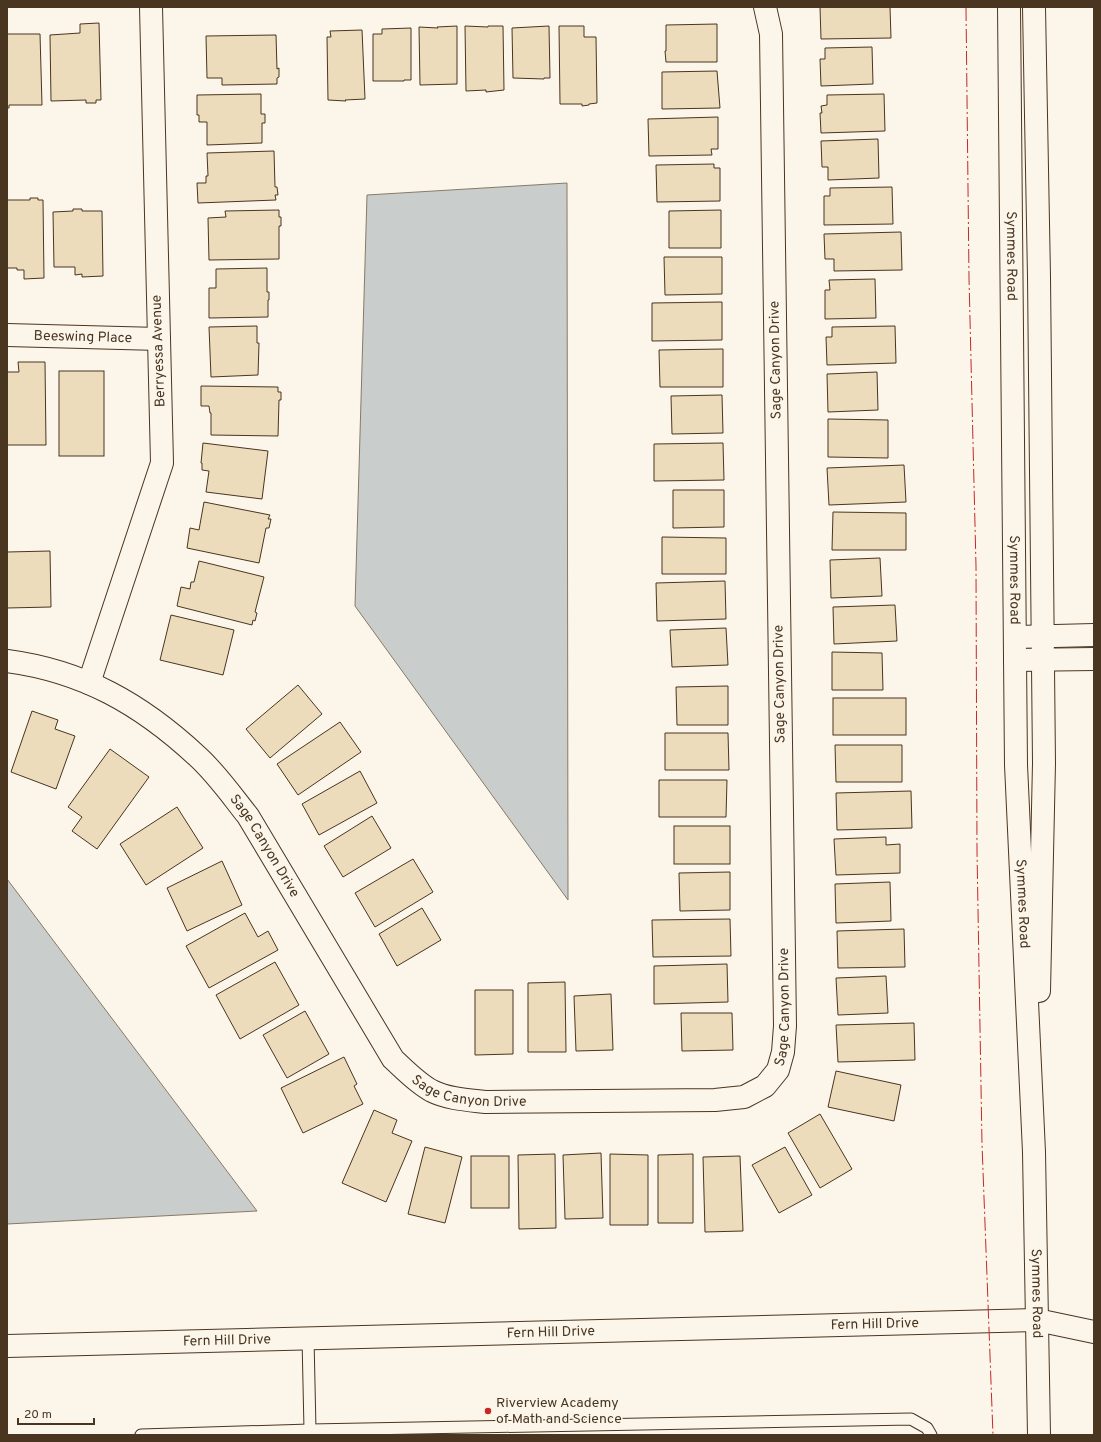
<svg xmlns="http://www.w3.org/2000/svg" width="1101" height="1442" font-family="Overpass,sans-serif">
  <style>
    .water { fill: #c9cecd; stroke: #887966 }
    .building { fill: #ecdcbc; stroke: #4a3520 }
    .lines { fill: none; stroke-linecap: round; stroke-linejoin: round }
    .service-casing { stroke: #4a3520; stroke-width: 13 }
    .minor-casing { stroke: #4a3520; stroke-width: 24 }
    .tertiary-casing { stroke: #4a3520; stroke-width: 24 }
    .service { stroke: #fbf6e9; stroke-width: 11 }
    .minor { stroke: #fbf6e9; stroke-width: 22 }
    .tertiary { stroke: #fbf6e9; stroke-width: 22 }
    .power { stroke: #c62828; stroke-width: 1; stroke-dasharray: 14 3 2 3; stroke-linecap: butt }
    .poi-dot { fill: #c62828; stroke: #fbf6e9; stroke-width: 1.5 }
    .labels { text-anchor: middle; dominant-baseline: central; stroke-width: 3; stroke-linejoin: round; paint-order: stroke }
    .street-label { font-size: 14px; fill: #4a3520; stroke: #fbf6e9 }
    .poi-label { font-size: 14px; fill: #4a3520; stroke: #fbf6e9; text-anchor: start }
  </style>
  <rect width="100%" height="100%" fill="#fbf6e9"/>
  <g class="water">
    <polygon points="567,183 568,900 355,606 367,195"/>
    <polygon points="7,879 257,1211 7,1224"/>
  </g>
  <g class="building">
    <polygon points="820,7 890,7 891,38 821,39"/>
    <polygon points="99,23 101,100 96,100 96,103 86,103 86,100 51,101 50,35 80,33 80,24"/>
    <polygon points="717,24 717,62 666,62 665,51 666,51 666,25"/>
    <polygon points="457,26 457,84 420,85 419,27 438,28 437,27"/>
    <polygon points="465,26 488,27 488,26 503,26 504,90 486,92 486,90 466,91"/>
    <polygon points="549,26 550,78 544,78 544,79 513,78 512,28"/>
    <polygon points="559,26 584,26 584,37 596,37 597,103 589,104 589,105 582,106 582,104 560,104"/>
    <polygon points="411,28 411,80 404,80 404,81 373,81 373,34 382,34 382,29"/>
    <polygon points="362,30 365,99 345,100 346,101 328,100 327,37 331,37 330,31"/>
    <polygon points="7,34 40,34 42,105 9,105 9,108 7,108"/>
    <polygon points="276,35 277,69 279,68 279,77 277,78 277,84 222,85 222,78 207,78 206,36"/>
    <polygon points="872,47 873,84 821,86 820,59 825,59 825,48"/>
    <polygon points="717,71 720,108 662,109 662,72"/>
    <polygon points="261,94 261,114 265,114 265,123 262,123 262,143 207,145 207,122 199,122 199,115 197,115 197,95"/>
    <polygon points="884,94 885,131 821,133 820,113 822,113 821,106 827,105 827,95"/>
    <polygon points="718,117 718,149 711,149 712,155 649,156 648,119"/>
    <polygon points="878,139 879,178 828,180 828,167 822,167 821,141"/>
    <polygon points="274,151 275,187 277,187 278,195 275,195 276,200 198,203 197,183 206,183 206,176 208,176 207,153"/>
    <polygon points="714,164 714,168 720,168 720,201 657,202 656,165"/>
    <polygon points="892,187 893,224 824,225 824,196 830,196 830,188"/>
    <polygon points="30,198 38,198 38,200 43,200 44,278 24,279 24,270 17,270 17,268 7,268 7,200 30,200"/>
    <polygon points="73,209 82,209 82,211 102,211 103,276 82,277 82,274 75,275 75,267 54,267 53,212 73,211"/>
    <polygon points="279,210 279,217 281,217 281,226 279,226 279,259 209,260 208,218 226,217 225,211"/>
    <polygon points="721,210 721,248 669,248 669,211"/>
    <polygon points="901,232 902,270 834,271 834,259 825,259 824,234"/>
    <polygon points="664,257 722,257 722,294 665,295"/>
    <polygon points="267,268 267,292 269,292 269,300 268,300 268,317 209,318 209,288 216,288 216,269"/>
    <polygon points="875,279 876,318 825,319 825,290 830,290 829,280"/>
    <polygon points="722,302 722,340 652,341 652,303"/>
    <polygon points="257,326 257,343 259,343 258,375 211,377 209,327"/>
    <polygon points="895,326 896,363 827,365 826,337 832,337 832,327"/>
    <polygon points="723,349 723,387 660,387 659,350"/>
    <polygon points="18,362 45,362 46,445 7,445 7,372 19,372"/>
    <rect x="59" y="371" width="45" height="85"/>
    <polygon points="877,372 878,410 828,412 827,374"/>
    <polygon points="201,386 278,387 278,392 281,392 281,400 279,400 278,436 211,435 211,413 210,413 209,406 201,406"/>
    <polygon points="722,395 723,433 672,434 671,396"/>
    <polygon points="828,419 888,420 888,458 828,457"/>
    <polygon points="203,443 268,451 262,499 206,492 209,471 202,470 202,463 201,463"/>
    <polygon points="723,443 724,480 654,481 654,444"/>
    <polygon points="904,465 906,502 829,505 827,468"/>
    <polygon points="673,490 724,490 724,527 673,528"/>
    <polygon points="204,502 270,515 268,519 271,519 269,528 266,528 259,563 187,548 190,528 199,530"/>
    <polygon points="833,512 906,513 906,550 832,550"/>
    <polygon points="662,537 726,538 726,574 662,574"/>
    <polygon points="50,551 51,607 7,608 7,552"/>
    <polygon points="880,558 882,596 831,598 830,560"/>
    <polygon points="199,561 264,577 255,612 257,613 255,621 253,620 252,625 177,606 181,587 190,589 191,582 194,582"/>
    <polygon points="725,581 726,619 657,621 656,583"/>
    <polygon points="895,605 897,641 834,644 833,607"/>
    <polygon points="171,615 234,630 223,675 160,660"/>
    <polygon points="726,628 728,665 672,667 670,630"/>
    <polygon points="832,652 882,653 883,690 832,690"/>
    <polygon points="298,685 322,714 270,758 246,729"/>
    <polygon points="728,686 728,725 677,725 676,687"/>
    <rect x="833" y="698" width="73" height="37"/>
    <polygon points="32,711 58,720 55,729 75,736 56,789 11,772"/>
    <polygon points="340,722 361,752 298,795 277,764"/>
    <polygon points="665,733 728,733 729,770 665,770"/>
    <polygon points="835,745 902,745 902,782 836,782"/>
    <polygon points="110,749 149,777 97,849 72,831 82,817 68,807"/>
    <polygon points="360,771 377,803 319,835 302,804"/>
    <polygon points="659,780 727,780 726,817 659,817"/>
    <polygon points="911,791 912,828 837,830 836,793"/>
    <polygon points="177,807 203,848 146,885 120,844"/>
    <polygon points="372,816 391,848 343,877 324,846"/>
    <rect x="674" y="826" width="56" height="38"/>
    <polygon points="886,837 886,845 900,844 900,873 836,875 834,839"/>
    <polygon points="413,859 433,892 375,927 355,893"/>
    <polygon points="222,861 242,905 187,931 167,888"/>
    <polygon points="730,872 730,910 680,911 679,873"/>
    <polygon points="890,882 891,921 836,923 835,884"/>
    <polygon points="422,908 441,940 397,966 379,934"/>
    <polygon points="245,913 258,937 268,931 278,950 209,988 186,946"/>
    <polygon points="730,919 731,956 653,957 652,920"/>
    <polygon points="904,929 905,967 838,968 837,931"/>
    <polygon points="275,962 299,1005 240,1039 216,995"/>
    <polygon points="727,964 728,1002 654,1004 654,966"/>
    <polygon points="886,976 888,1013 838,1015 836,978"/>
    <polygon points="565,982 566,1052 528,1052 528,983"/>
    <polygon points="475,990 513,990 513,1054 475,1055"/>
    <polygon points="611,994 613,1050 576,1051 574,996"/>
    <polygon points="305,1011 329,1054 287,1078 263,1035"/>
    <polygon points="681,1013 732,1013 733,1050 682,1051"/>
    <polygon points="914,1023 915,1060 838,1062 836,1025"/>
    <polygon points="344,1057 357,1084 354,1086 363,1104 303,1133 281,1088"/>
    <polygon points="836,1071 901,1085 894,1121 828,1107"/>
    <polygon points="374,1110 397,1120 392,1133 412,1141 386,1202 342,1183"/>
    <polygon points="820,1114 852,1169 820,1188 788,1133"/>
    <polygon points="425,1147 462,1157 445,1223 408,1214"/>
    <polygon points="785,1147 812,1195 779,1213 752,1165"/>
    <polygon points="601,1153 603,1218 565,1219 563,1155"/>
    <polygon points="555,1154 556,1228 519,1229 518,1155"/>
    <polygon points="610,1154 648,1155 648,1225 610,1225"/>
    <polygon points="693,1154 693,1223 658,1223 658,1155"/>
    <rect x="471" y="1156" width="38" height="52"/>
    <polygon points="740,1156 743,1231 705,1232 703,1157"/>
  </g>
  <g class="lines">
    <g class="service-casing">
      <g id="service">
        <polyline points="308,1338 310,1430"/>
        <polyline points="141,1435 310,1430 911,1419 927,1428 931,1435"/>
      </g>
    </g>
    <g class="minor-casing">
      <g id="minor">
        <path id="s1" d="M7,335L159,339"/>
        <polyline points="1015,637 1094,635"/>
        <polyline points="1015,660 1094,659"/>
        <path id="s2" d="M7,661C83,671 141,704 197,756C216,773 232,796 248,816L393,1059C405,1070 417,1083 432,1091C448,1099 468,1100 486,1102L715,1100L744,1097L765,1086L778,1070L783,1052L785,1026L771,34L765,7"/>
        <polyline points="89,683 162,463 151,7"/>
        <path id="s3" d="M7,1346L1037,1320L1094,1332"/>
      </g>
    </g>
    <g class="tertiary-casing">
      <g id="tertiary">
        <path id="s4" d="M1009,7L1016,765L1034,1152L1039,1435"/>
        <polyline points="1034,7 1039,277 1044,763 1039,991"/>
      </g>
    </g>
    <use href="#service" class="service"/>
    <use href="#minor" class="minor"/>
    <use href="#tertiary" class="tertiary"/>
    <polyline class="power" points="966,7 969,278 976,566 977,851 982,1144 993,1435"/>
  </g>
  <circle class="poi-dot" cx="488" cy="1411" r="4"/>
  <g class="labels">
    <g class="street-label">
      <text stroke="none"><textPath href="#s4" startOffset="249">Symmes Road</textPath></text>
      <text stroke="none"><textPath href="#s1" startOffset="76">Beeswing Place</textPath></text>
      <text transform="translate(159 351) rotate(-92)">Berryessa Avenue</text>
      <text transform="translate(776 360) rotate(-91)">Sage Canyon Drive</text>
      <text stroke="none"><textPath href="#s4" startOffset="573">Symmes Road</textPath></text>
      <text transform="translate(780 684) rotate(-91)">Sage Canyon Drive</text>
      <text stroke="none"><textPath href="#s2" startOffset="329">Sage Canyon Drive</textPath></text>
      <text stroke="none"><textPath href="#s4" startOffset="897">Symmes Road</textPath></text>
      <text stroke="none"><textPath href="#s2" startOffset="1050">Sage Canyon Drive</textPath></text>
      <text stroke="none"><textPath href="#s2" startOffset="665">Sage Canyon Drive</textPath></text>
      <text stroke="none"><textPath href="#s4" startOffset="1287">Symmes Road</textPath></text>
      <text stroke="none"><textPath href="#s3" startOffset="868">Fern Hill Drive</textPath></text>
      <text stroke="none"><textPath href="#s3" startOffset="544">Fern Hill Drive</textPath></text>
      <text stroke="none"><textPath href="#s3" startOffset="220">Fern Hill Drive</textPath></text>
    </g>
    <g class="poi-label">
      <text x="496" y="1403">Riverview Academy<tspan x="496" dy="16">of Math and Science</tspan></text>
    </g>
  </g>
  <rect width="1101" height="1442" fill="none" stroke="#4a3520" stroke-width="16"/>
  <path d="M18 1418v6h76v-6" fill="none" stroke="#4a3520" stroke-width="2"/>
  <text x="24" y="1418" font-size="12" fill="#4a3520" stroke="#fbf6e9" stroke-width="3" paint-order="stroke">20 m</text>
</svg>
